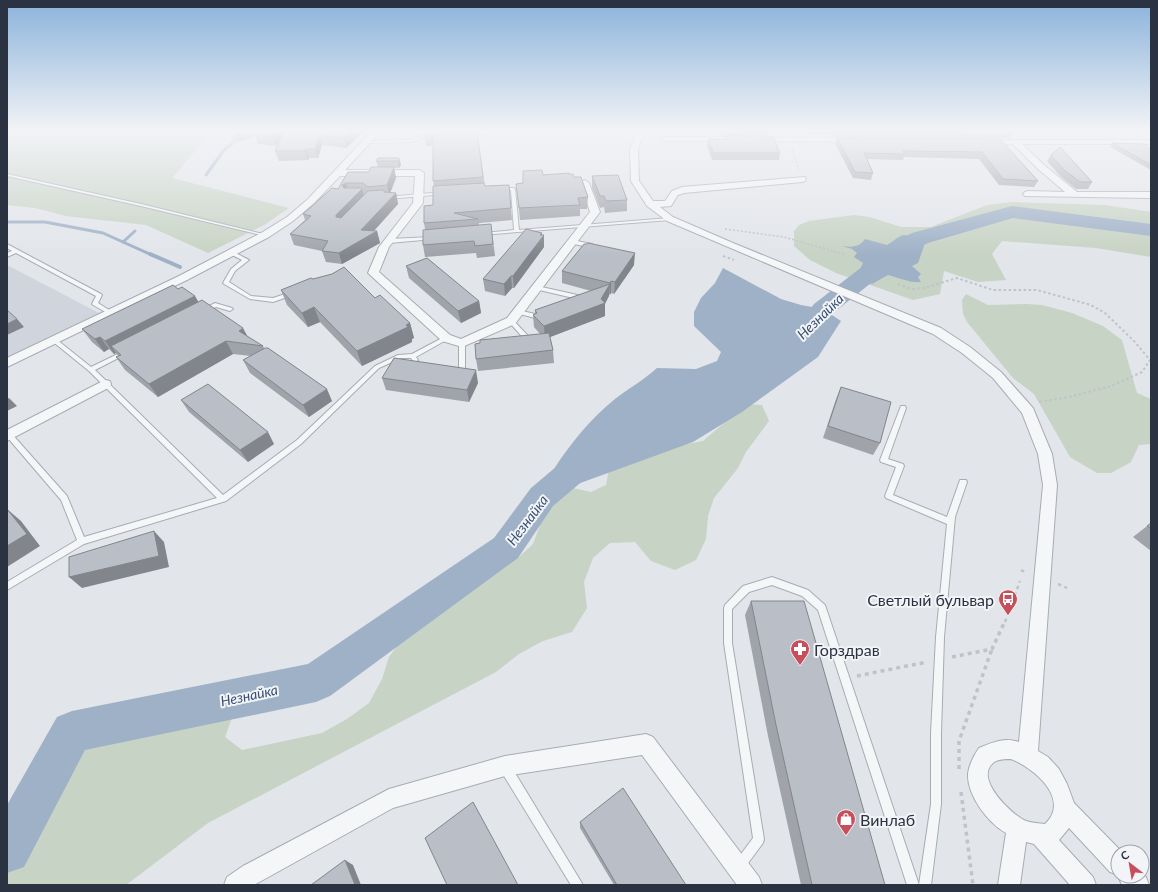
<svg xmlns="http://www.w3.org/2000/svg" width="1158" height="892" font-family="Lato,sans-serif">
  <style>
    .built { fill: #d0d4dc }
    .green { fill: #c7d3c4 }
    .water { fill: #9fb1c7 }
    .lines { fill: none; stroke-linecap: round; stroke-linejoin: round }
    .stream-far1 { stroke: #9fb1c7; stroke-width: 3 }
    .stream { stroke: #9fb1c7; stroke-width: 4 }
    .river { fill: #9fb1c7; fill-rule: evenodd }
    .service-casing { stroke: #a7acb4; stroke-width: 2 }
    .minor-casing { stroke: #a7acb4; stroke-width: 2 }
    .path-far3 { stroke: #c0c3c8; stroke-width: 1.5; stroke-dasharray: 2 2; stroke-linecap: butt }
    .path-far2 { stroke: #c0c3c8; stroke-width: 2; stroke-dasharray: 2.5 2.5; stroke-linecap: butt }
    .path-far1 { stroke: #c0c3c8; stroke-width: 2.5; stroke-dasharray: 3.5 3.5; stroke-linecap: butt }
    .path { stroke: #c0c3c8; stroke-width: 3.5; stroke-dasharray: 4 4; stroke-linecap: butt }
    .service { fill: #f5f6f8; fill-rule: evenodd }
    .minor { fill: #f5f6f8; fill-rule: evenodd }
    .wall { fill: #a0a3aa }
    .shaded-wall { fill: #82858b }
    .building { fill: #babec6; stroke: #82858b }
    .labels { text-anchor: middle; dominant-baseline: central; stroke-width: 4; stroke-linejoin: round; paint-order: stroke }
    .water-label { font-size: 14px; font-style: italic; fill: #374f72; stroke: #f2f4f7 }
    .near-poi-label { font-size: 16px; fill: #2b3241; stroke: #f2f4f7; text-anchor: start }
  </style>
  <rect width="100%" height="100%" fill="#e2e5ea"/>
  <polygon class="built" points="7,265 99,313 7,357"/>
  <g class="green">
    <polygon points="7,131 212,131 172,178 289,208 264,225 208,253 146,225 66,216 35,208 7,205"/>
    <polygon points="1012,202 1105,205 1151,212 1151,257 1096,248 1002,241 992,254 1006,280 978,282 944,271 940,294 913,300 836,273 810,260 794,246 794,231 799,225 809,221 854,215 870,217 901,227 931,227 987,205"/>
    <polygon points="966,294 988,305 1027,304 1042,305 1072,313 1103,326 1122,340 1137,393 1151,399 1151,444 1139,445 1131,462 1111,473 1097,473 1070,457 1034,394 1013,378 967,322 963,314 962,300"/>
    <polygon points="746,404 762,405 769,421 746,452 738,468 714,498 708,516 706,539 696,560 675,570 651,561 635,542 610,543 593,558 584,582 587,608 572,632 543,641 519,654 496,672 208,823 126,885 7,885 7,842 26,814 72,761 97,740 181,717 208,712 234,712 225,737 242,750 322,733 347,719 369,703 382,679 389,657 403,638 442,600 461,589 502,568 519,557 533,544 546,509 557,495 573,488 591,492 606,485 611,459 703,441"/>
  </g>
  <g class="water">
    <polygon points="238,131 264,131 246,140 239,142 234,140 232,138"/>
    <path d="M904,235L920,238L924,246L918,263L912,266L921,274L918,277L921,282C910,283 899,278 888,275L872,284L859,279V272L863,263L854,257L857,253L852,249L842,246C852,247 859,248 865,239L887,245C893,242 898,236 904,235Z"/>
    <path d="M723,268L781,299L801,305L823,309L841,321L818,357L742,412L693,442L542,497C546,488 549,478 554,469C570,444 591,418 615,399C629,388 644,380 657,368L696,369L717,361L721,352L694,326V312L701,298L715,283Z"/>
  </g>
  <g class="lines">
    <g class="stream-far1">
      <polyline points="206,175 224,150 248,131"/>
      <polyline points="7,222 45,222 103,233 152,255"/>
      <polyline points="123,242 135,231"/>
    </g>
    <polyline class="stream" points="150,254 180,267"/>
    <g class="river">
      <polygon points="1012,206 1151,224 1151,236 1013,218 928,243 910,252 832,314 811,342 796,347 787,345 783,339 787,333 793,330 814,304 894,242 912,233"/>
      <polygon points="574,458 585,461 589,470 585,479 553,506 518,558 330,696 316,702 85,750 24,867 7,873 7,805 57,717 72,711 308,664 494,538 531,488 563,461"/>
    </g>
    <g class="service-casing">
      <g id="service">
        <polygon points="500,131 501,132 499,133 468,135 466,134 468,133"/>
        <polygon points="423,135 433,135 435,136 433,137 424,137 412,142 366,143 364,142 366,141 411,140"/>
        <polygon points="7,174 141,204 267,235 265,236 141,206 7,176"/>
        <polygon points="499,188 513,188 515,189 519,230 670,218 672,219 670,220 481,235 481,234 483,233 514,230 511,190 501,190 499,189"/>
        <polygon points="443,192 445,193 445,194 387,199 385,198 387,197"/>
        <polygon points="432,237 434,237 434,239 389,243 386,241 389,239"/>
        <polygon points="572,240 592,244 595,246 592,248 570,243 570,241"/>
        <polygon points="7,244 101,294 102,295 98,303 114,313 111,315 109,314 93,305 92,304 96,296 16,253 7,257 7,253 12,251 7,248"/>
        <polygon points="232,251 249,260 235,271 229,282 251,296 273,298 291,292 293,293 293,295 273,302 250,299 224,284 223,283 231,269 242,260 230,254 230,252"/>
        <polygon points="537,286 582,296 585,298 582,300 535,289 535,287"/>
        <polygon points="215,303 232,308 233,309 230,311 216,307 205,312 201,312 200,311"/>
        <polygon points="518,310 535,314 541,312 544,314 535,318 516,313 516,311"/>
        <polygon points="511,319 513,320 531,339 532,340 531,341 526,341 509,322 508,321"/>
        <polygon points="446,336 448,337 448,339 416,357 418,360 417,361 413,361 411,358 401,358 379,368 301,444 226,501 84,544 7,590 7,582 77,540 61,500 7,437 7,433 11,433 67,496 84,537 217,498 89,371 52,341 51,340 52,339 56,339 91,367 124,351 128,351 129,352 128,353 95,370 223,495 297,440 375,366 398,355 412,354"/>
        <polygon points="462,341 465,343 465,374 462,376 456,375 455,373 456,371 459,371 459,343"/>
        <polygon points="901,406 905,406 906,408 888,459 903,464 904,466 893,495 947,517 960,480 966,480 967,482 955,517 944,637 941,733 941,804 931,885 919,885 931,804 931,733 936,637 947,524 886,498 885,496 896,467 881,462 880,460"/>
        <polygon points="772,577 808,590 825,605 919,885 907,885 818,610 802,596 772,585 749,592 732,609 732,643 764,839 763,843 743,870 739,872 735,870 733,866 735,862 753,838 724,643 724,608 725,605 743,586"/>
        <polygon points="505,762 509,763 583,885 571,885 501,771 500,767 501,763"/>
      </g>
    </g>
    <g class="minor-casing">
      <g id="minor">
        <polygon points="372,131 381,131 345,170 420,170 424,173 423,203 389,247 379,272 450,335 461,339 507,318 590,212 581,183 582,181 585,180 589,183 600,212 515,324 462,347 442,341 368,273 379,247 413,203 415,176 340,176 314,203 293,221 269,237 187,280 7,367 7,358 179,276 261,233 287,217 308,199"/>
        <path d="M637,131H645L638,149L639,181L653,201H665L672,191L682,187L805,177L806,179L805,181L802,182L684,193L678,195L671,206L660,207L673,217L733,243L941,328L970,347L1001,372L1033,408L1052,454L1057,485L1038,751L1048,757L1059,769L1067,784L1074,803L1122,852H1118V875L1110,872L1069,828L1059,840L1093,877L1096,885H1070L1034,844L1026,842L1020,885H998L1006,833C988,823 967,795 968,774C969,765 974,755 979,748C993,742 1005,737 1019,742L1043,485L1038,454L1022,413L993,378L962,353L933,334L667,221L647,206L631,181L630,149ZM1011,759C1034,768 1071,799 1045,824C1039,823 1032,823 1026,821C1012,815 974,779 993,763C997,759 1006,759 1011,759Z"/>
        <polygon points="663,137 727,137 731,139 727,141 663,141"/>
        <polygon points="752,137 855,138 859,140 855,142 755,141 752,141"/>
        <polygon points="980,140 1151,140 1151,144 1022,144 1044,165 1077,192 1151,192 1151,198 1025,196 1023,194 1025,192 1028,191 1065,192 1038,169 1013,144 980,144"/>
        <polygon points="105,380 110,381 111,384 110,387 7,441 7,430"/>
        <polygon points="646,734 653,737 759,877 762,885 737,885 642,755 505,776 393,808 254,885 224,885 227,877 243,866 389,789 505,756"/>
        <polygon points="1142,873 1146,877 1149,885 1122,885 1118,876 1142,876"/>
      </g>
    </g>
    <g class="path-far3">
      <polyline points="792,150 799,170"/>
      <polyline points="725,229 784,237 844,254"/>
    </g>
    <g class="path-far2">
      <polyline points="723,256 734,260"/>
      <polyline points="898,284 911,289 924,288 957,278 993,290 1037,290 1091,305 1105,313 1134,341 1150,360 1142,372 1111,386 1069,397 1038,402"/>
    </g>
    <g class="path-far1">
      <polyline points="1021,570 1027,573"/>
      <polyline points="1058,584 1067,588"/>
      <polyline points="1005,622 1020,581"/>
    </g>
    <g class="path">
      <polyline points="952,657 992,649 1005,621"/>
      <polyline points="857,676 927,662"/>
      <polyline points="959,769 959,741 992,649"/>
      <polyline points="961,792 973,885"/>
    </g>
    <use href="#service" class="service"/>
    <use href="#minor" class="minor"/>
  </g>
  <g class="wall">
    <polygon points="364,131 346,148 322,145 318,158 309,158 308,160 279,161 275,151 279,143 276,146 258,144 254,133"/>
    <polygon points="477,131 485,186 486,186 509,185 512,220 479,223 479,225 491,224 495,256 477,258 476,253 425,257 423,245 425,229 424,223 433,205 434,186 433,181 433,146 426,146 424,135"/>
    <polygon points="721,131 769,132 769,136 721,136"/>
    <polygon points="807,131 1013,131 1013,133 1010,138 831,137 830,134 809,134"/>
    <polygon points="726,136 780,153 779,160 712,160 707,146 708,139 725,139"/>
    <polygon points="837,138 1000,139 1038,181 1034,187 999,185 979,159 904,157 903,160 866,159 873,173 871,180 853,178 835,144"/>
    <polygon points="1112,143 1151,150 1151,170 1110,147"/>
    <polygon points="1051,155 1092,182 1088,189 1076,189 1060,176 1047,161"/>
    <polygon points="399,158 401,165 399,168 394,168 396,178 390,193 396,193 398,204 374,231 377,231 380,243 342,264 326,262 322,251 294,245 290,234 305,220 303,214 338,189 348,172 369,172 378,167 376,161"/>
    <polygon points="569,174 574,177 588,197 587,209 580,209 580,216 520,220 516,184 523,183 543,175"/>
    <polygon points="592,176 627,200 627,211 605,213 604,207 600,208 592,188"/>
    <polygon points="542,235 544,247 514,288 512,288 505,296 485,291 483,279"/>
    <polygon points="634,265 614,294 611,293 609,295 605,303 605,316 550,337 553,350 554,363 478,371 476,359 540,334 534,327 533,315 535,314 535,310 591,291 562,283 562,271"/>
    <polygon points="406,266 479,301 481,313 461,323 409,278"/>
    <polygon points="313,279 375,298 410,323 414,338 412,339 412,342 362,366 320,322 308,327 287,305 281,290"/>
    <polygon points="199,302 247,336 263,346 264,348 332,401 309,417 250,373 243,360 251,356 233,354 158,397 125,370 116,357 118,356 116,353 114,354 109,349 104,352 92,342 82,329"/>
    <polygon points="382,378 478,383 469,402 386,390"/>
    <polygon points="841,387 880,443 873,455 823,438 836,399"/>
    <polygon points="181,400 274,444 248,462 189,412"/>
    <polygon points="1151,523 1151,551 1133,537"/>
    <polygon points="751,601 885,885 801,885 768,736 745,615"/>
    <polygon points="580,822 686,885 614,885 580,828"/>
  </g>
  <g class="shaded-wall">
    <polygon points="277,131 293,131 276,146 272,135"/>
    <polygon points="352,131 364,131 346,148 344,138"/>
    <polygon points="320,136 322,145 318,158 315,149"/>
    <polygon points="306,149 309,158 308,160 305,151"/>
    <polygon points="399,158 401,165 399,168 398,161"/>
    <polygon points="394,167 396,178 389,196 387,185"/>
    <polygon points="346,183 349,194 346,196 342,185"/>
    <polygon points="362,189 365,200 340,226 336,217 336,215"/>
    <polygon points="396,193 398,204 370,235 377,231 380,243 342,264 339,253 361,230"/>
    <polygon points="542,233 542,238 544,235 544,247 514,288 513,276"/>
    <polygon points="635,253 634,265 614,294 615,282"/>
    <polygon points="511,276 512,288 505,296 504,284"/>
    <polygon points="611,281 611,293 610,295 610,283"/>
    <polygon points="610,284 609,296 605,304 605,303 605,316 545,339 544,326 601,299"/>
    <polygon points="195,296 202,308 111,346 116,353 114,354 105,341"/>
    <polygon points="479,301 481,313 461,323 458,311"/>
    <polygon points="314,307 320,322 308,327 302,313"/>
    <polygon points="17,319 24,327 7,335 7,324"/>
    <polygon points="410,323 414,338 412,339 412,342 362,366 357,351"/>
    <polygon points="243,328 250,341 239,331"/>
    <polygon points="100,337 109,349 104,352 95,339"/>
    <polygon points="226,341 233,354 158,397 149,384"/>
    <polygon points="476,370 478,383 469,402 467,390"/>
    <polygon points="327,389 332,401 309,417 303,405"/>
    <polygon points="9,398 17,406 7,411 7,399"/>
    <polygon points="268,432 274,444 248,462 240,450"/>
    <polygon points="7,509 21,521 40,546 7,567"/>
    <polygon points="154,531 164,542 169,567 82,588 69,577"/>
    <polygon points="345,860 353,865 361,885 355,885"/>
  </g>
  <g class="building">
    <polygon points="256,131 277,131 272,135 254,133"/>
    <polygon points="284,131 352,131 344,138 320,136 315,149 306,149 305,151 275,151"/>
    <polygon points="425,131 477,131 483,177 433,181 433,135 424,135"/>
    <polygon points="721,131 769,131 769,132 722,132"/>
    <polygon points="833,131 1013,131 1013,133"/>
    <polygon points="726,136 773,137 780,153 713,153 708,139 727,139"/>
    <polygon points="837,138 1000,139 1038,181 1003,179 982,152 903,151 905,154 864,153 873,173 855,172"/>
    <polygon points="1112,143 1145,144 1151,150 1151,165"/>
    <polygon points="1060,147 1092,182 1080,182 1064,170 1051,155"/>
    <polygon points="378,158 399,158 398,161 376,161"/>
    <polygon points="371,167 394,167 387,185 368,187 363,183 346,183 342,185 344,188 361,188 362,189 336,215 336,217 341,218 368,191 384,190 384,192 396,193 361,230 377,231 339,253 322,251 328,241 290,234 311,216 303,214 310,208 332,188 338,189 348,172 369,172"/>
    <polygon points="542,170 543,175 569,173 569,174 573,174 574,177 581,177 588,197 578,198 580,205 519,208 516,184 523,183 523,171"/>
    <polygon points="618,175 627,200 606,201 604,196 600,196 592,176"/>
    <polygon points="484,183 485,186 486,186 509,185 511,208 454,213 478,219 424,223 424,206 433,205 433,186"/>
    <polygon points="491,224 493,244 475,246 474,241 423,245 423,230"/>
    <polygon points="526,229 542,233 540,235 544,235 513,276 511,276 504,284 483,279"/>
    <polygon points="588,243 635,253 615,282 611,281 610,283 562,271 584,244 587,244"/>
    <polygon points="427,258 479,301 458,311 406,266"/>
    <polygon points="344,267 375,298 380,295 410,323 406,325 408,327 357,351 314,307 302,313 281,290 311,278 313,279 332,274"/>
    <polygon points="610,284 601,299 605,303 544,326 533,315 537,313 535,310"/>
    <polygon points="173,285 178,289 182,287 195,296 105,341 100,337 95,339 82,329"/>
    <polygon points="202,300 243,328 239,331 263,346 226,341 149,384 116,357 121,355 111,346"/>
    <polygon points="7,310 17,319 7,324"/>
    <polygon points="549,333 553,350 476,359 475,344 480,343 480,340"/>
    <polygon points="265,348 268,348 327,389 303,405 243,360"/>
    <polygon points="394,358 476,370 467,390 382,378"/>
    <polygon points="208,384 268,432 240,450 181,400"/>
    <polygon points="841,387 891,402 880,443 828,426"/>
    <polygon points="7,509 27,534 7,546"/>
    <polygon points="1151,523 1151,528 1147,526"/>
    <polygon points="154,531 159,556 69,577 69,557"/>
    <polygon points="751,601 804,601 885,885 812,885 776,725"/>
    <polygon points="623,788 686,885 617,885 580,822"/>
    <polygon points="473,802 518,885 447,885 425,838"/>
    <polygon points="345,860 355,885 311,885"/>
  </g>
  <linearGradient id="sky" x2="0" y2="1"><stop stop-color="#8bb3db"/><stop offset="0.51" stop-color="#f2f3f6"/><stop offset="1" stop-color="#f2f3f6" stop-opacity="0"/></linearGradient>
  <rect width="1158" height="256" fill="url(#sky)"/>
  <defs>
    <g id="bus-pin" transform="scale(1)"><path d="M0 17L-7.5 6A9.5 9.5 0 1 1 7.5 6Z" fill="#c74f5c" stroke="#f2f4f7"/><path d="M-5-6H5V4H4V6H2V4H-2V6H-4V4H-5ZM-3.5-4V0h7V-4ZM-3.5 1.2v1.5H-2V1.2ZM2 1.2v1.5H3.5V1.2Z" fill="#fff"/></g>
    <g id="pharmacy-pin" transform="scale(1)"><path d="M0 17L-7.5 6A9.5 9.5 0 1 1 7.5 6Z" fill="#c74f5c" stroke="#f2f4f7"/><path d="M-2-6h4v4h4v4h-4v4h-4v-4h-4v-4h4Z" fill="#fff"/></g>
    <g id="shop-pin" transform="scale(1)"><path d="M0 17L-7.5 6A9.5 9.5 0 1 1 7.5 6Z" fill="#c74f5c" stroke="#f2f4f7"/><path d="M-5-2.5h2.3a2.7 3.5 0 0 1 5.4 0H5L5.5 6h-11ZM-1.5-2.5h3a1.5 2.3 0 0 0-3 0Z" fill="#fff"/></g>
  </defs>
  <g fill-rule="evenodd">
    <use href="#bus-pin" x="1008" y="599"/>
    <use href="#pharmacy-pin" x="800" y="649"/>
    <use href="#shop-pin" x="846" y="819"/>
  </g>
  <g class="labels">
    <g class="water-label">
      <text transform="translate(820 316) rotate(-44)">Незнайка</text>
      <text transform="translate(527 520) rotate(-53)">Незнайка</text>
      <text transform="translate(249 695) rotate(-12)">Незнайка</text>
    </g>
    <g class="near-poi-label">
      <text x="994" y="599" text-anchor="end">Светлый бульвар</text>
      <text x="814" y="649">Горздрав</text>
      <text x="860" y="819">Винлаб</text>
    </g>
  </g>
  <rect width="1158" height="892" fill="none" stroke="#2b3241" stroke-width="16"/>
  <g transform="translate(1130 864) rotate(329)"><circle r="19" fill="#f2f4f7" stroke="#a2a6ae"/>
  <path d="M0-3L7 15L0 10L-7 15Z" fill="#c74f5c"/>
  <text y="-6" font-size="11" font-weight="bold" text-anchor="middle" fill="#2b3241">С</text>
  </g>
</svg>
